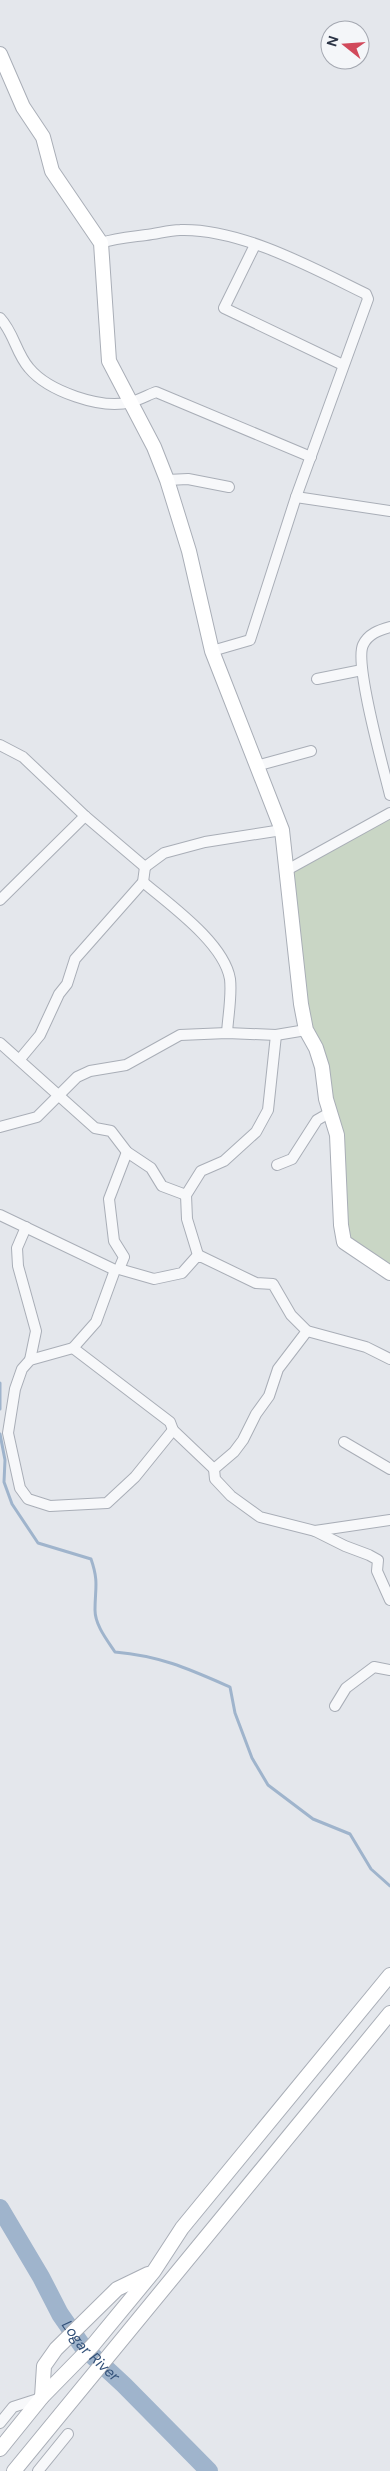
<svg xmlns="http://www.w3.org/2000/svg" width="390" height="2471" font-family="'DM Sans',sans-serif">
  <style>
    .green { fill: #c9d6c5 }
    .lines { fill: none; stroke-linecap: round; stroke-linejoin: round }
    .stream { stroke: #9fb4cc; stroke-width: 3 }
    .river { stroke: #9fb4cc; stroke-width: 18 }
    .street-casing { stroke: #a9aeb7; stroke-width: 12 }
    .secondary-casing { stroke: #a9aeb7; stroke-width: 16 }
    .street { stroke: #f7f8fa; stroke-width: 10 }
    .secondary { stroke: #fff; stroke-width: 14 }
    .labels { text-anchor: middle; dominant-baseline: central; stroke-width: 4.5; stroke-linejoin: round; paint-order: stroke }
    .water-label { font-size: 15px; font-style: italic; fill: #34527a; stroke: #f4f6f9 }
  </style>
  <rect width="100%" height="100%" fill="#e4e7ec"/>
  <polygon class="green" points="390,813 390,1273 344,1242 337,1135 306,1030 287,870"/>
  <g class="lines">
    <g class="stream">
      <polyline points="0,1383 0,1409"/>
      <path d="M0,1434L5,1460L4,1482L12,1504L38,1543L91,1559C99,1582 95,1588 95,1610C95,1625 107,1640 115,1652C161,1656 189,1669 230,1687L235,1713L252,1758L268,1785L313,1819L350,1834L371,1869L390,1886"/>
    </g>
    <path class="river" id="s1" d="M0,2208L41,2277L60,2314L83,2347L124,2385L209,2471"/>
    <g class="street-casing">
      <g id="street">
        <path d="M101,243C116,238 131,237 146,235C157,234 169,230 180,230C240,228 313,268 366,294L368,299L296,497L250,640L212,651"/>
        <polyline points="255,245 224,308 343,365"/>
        <path d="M0,318C14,333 16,353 29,368C48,391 101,410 131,402C139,400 148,395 156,392L311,457"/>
        <polyline points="167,480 188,479 229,487"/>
        <polyline points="296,497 390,511"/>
        <path d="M390,627C379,630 368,634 363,645C354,664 384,770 390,795"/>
        <polyline points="317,679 362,670"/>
        <polyline points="0,745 23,757 85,816 145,867 164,853 205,842 282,830"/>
        <polyline points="256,766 311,751"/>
        <polyline points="287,870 390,813"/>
        <path d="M143,882C170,905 224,943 230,979C232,996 228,1016 227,1033"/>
        <polyline points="0,900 85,816"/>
        <polyline points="0,1043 95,1128 111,1131 127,1152 151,1168 162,1186 186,1195"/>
        <polyline points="20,1059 40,1035 59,994 67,984 75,959 143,882 145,867"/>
        <polyline points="0,1127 37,1117 77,1077 90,1071 126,1065 180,1035 227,1033 276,1035 306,1030"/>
        <polyline points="127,1152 109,1199 114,1241 124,1257 119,1269 115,1270 96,1322 73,1348 30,1360 22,1369 15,1389 8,1433 20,1488 28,1499 50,1506 107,1503 135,1477 173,1430"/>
        <polyline points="277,1165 292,1159 317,1120 331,1112"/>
        <polyline points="0,1215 115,1270"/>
        <polyline points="26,1227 17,1248 18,1266 36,1331 30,1360"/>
        <polyline points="198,1255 187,1219 186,1195 201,1171 224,1161 256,1132 268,1110 276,1035"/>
        <polyline points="119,1269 154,1279 182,1273 198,1255 256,1283 273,1284 291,1315 307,1331 366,1347 390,1359"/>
        <polyline points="307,1331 278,1369 269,1396 256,1414 243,1440 234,1452 214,1469 215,1479 231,1496 260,1517 315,1531 345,1546 369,1555 378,1560 377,1571 390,1600"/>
        <polyline points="73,1348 170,1422 173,1430 214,1469"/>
        <polyline points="344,1442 390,1469"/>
        <polyline points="315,1531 390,1520"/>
        <polyline points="335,1706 346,1688 374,1667 390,1670"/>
        <polyline points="0,2423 13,2407 41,2398"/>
        <polyline points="38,2471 68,2434"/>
      </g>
    </g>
    <g class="secondary-casing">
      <g id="secondary">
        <polyline points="0,54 23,107 43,137 52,171 101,243 109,361 154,447 167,480 189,551 212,651 282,830 301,1004 306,1030 316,1048 322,1067 326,1099 337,1135 341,1225 344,1242 390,1273"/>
        <polyline points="42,2397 44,2366 56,2349 117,2289 148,2274"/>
        <polyline points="0,2449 42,2397 93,2345 154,2271 182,2228 390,1975"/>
        <polyline points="14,2471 390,2013"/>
      </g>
    </g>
    <use href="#street" class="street"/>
    <use href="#secondary" class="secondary"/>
  </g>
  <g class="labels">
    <g class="water-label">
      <text stroke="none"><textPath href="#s1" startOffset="170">Logar River</textPath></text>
    </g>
  </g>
  <g transform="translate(345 45) rotate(287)"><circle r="24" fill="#f4f6f9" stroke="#a4a8b1"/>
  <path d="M0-4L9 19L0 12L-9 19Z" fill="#d1495b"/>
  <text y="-8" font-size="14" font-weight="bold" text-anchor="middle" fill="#2b3445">N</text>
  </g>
</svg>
